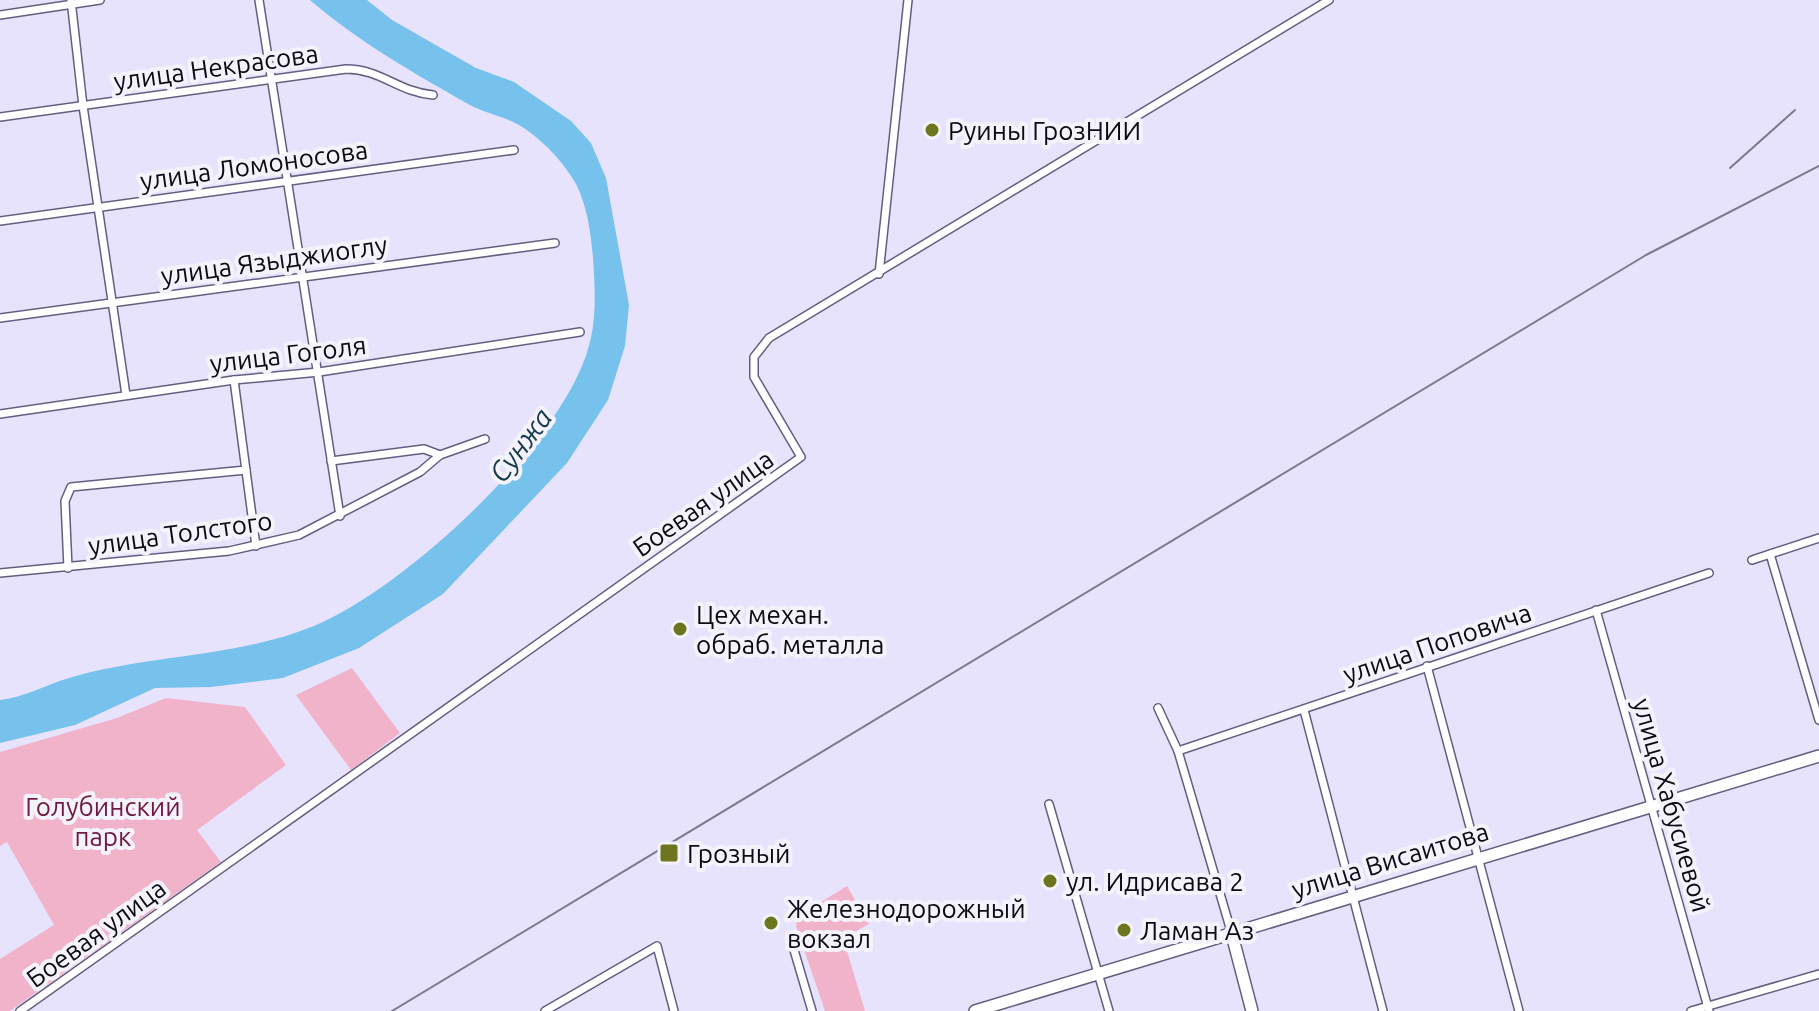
<svg xmlns="http://www.w3.org/2000/svg" width="1819" height="1011" font-family="Ubuntu,sans-serif">
  <style>
    .green { fill: #f0b3ca }
    .water { fill: #76c2ed }
    .lines { fill: none; stroke-linecap: round; stroke-linejoin: round }
    .street-casing { stroke: #655d80; stroke-width: 10 }
    .secondary-casing { stroke: #655d80; stroke-width: 14 }
    .street { stroke: #fff; stroke-width: 7 }
    .secondary { stroke: #fff; stroke-width: 11 }
    .rail { stroke: #7d798c; stroke-width: 2 }
    .poi-dot { fill: #6d751e; stroke: #f4f3fb; stroke-width: 3 }
    .labels { text-anchor: middle; dominant-baseline: central; stroke-width: 8; stroke-linejoin: round; paint-order: stroke }
    .street-label { font-size: 26px; fill: #0d0916; stroke: #f4f3fb }
    .poi-label { font-size: 26px; fill: #0d0916; stroke: #f4f3fb; text-anchor: start }
    .park-label { font-size: 26px; fill: #711a46; stroke: #f4f3fb }
    .water-label { font-size: 28px; font-style: italic; fill: #183a4c; stroke: #f4f3fb }
  </style>
  <rect width="100%" height="100%" fill="#e8e3fc"/>
  <g class="green">
    <polygon points="352,668 400,733 351,770 296,695"/>
    <polygon points="166,698 245,707 286,765 197,830 221,862 10,1011 0,1011 0,959 54,925 7,842 0,846 0,752 117,718"/>
    <polygon points="847,886 869,924 843,938 865,1011 825,1011 796,926 798,916"/>
  </g>
  <path class="water" d="M310,0H367L392,20L476,68L514,82L571,121L591,143L606,178L629,305L625,346L608,400L567,463L443,594L359,648L283,678L211,687L155,688L75,725L0,743V700C26,697 45,685 69,678C150,654 235,658 314,626C405,588 560,445 588,349C597,320 595,287 593,258C591,232 586,197 571,176C558,156 539,137 519,125C503,116 484,113 468,104C412,72 359,42 310,0Z"/>
  <g class="lines">
    <g class="street-casing">
      <g id="street">
        <polyline points="71,0 83,106 126,395"/>
        <polyline points="259,0 340,516"/>
        <polyline points="0,15 100,0"/>
        <path d="M0,117L346,69C381,69 398,92 433,95"/>
        <polyline points="0,221 514,150"/>
        <polyline points="879,274 908,0"/>
        <polyline points="0,318 555,243"/>
        <polyline points="234,380 256,546"/>
        <polyline points="0,414 234,380 319,372 580,332"/>
        <polyline points="331,461 424,449 440,455"/>
        <polyline points="1770,554 1819,720"/>
        <polyline points="1752,560 1819,538"/>
        <polyline points="68,568 65,501 71,487 246,470"/>
        <polyline points="0,573 229,551 299,535 420,472 440,455 485,439"/>
        <polyline points="1596,610 1709,1011"/>
        <polyline points="1427,666 1519,1011"/>
        <polyline points="1158,708 1178,751 1231,931"/>
        <polyline points="1304,710 1383,1011"/>
        <polyline points="1178,751 1709,573"/>
        <polyline points="1049,804 1109,1011"/>
        <polyline points="794,950 812,1011"/>
        <polyline points="20,1011 801,457 754,377 754,357 769,338 1329,0"/>
        <polyline points="545,1011 657,946 674,1011"/>
        <polyline points="1691,1011 1819,974"/>
      </g>
    </g>
    <g class="secondary-casing">
      <g id="secondary">
        <polyline points="1231,931 1252,1011"/>
        <polyline points="975,1011 1819,756"/>
      </g>
    </g>
    <use href="#street" class="street"/>
    <use href="#secondary" class="secondary"/>
    <g class="rail">
      <polyline points="1730,168 1795,110"/>
      <polyline points="392,1011 1646,255 1819,166"/>
    </g>
  </g>
  <g class="poi-dot">
    <circle cx="932" cy="130" r="8"/>
    <circle cx="680" cy="629" r="8"/>
    <rect x="659" y="843" width="20" height="20" rx="4"/>
    <circle cx="1050" cy="881" r="8"/>
    <circle cx="771" cy="923" r="8"/>
    <circle cx="1124" cy="930" r="8"/>
  </g>
  <g class="labels">
    <g class="street-label">
      <text transform="translate(216 67) rotate(-8)">улица Некрасова</text>
      <text transform="translate(254 165) rotate(-8)">улица Ломоносова</text>
      <text transform="translate(274 260) rotate(-8)">улица Языджиоглу</text>
      <text transform="translate(288 354) rotate(-7)">улица Гоголя</text>
      <text transform="translate(703 503) rotate(-35)">Боевая улица</text>
      <text transform="translate(180 533) rotate(-8)">улица Толстого</text>
      <text transform="translate(1437 643) rotate(-19)">улица Поповича</text>
      <text transform="translate(1672 805) rotate(74)">улица Хабусиевой</text>
      <text transform="translate(1390 860) rotate(-17)">улица Висаитова</text>
      <text transform="translate(96 933) rotate(-36)">Боевая улица</text>
    </g>
    <g class="poi-label">
      <text x="948" y="130">Руины ГрозНИИ</text>
      <text x="696" y="614">Цех механ.<tspan x="696" dy="30">обраб. металла</tspan></text>
      <text x="687" y="853">Грозный</text>
      <text x="1066" y="881">ул. Идрисава 2</text>
      <text x="787" y="908">Железнодорожный<tspan x="787" dy="30">вокзал</tspan></text>
      <text x="1140" y="930">Ламан Аз</text>
    </g>
    <g class="park-label">
      <text x="103" y="806">Голубинский<tspan x="103" dy="30">парк</tspan></text>
    </g>
    <g class="water-label">
      <text transform="translate(520 445) rotate(-53)">Сунжа</text>
    </g>
  </g>
</svg>
